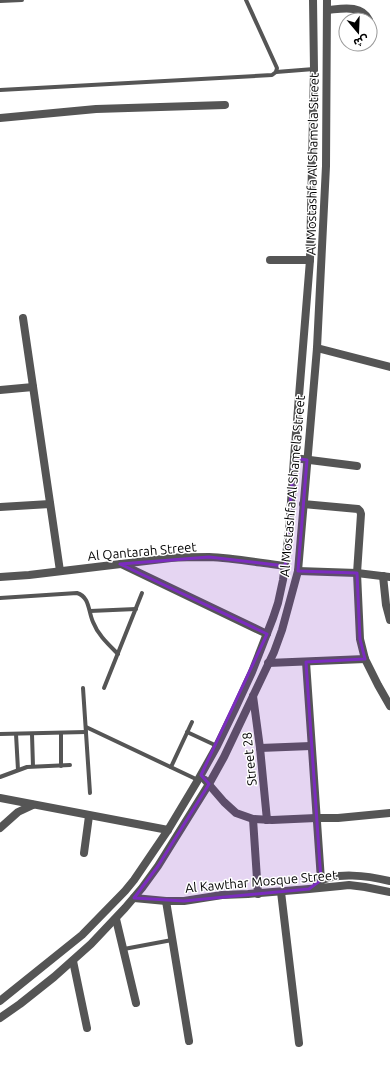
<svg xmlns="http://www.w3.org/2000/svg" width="390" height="1087" font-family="Ubuntu,'Noto Sans Arabic',sans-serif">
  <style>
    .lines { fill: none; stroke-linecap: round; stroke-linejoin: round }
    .lane { stroke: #555; stroke-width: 4 }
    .street { stroke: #555; stroke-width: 8 }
    .marked { fill: #7b2cbf; fill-opacity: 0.2; stroke: #7b2cbf; stroke-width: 3; stroke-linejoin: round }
    .labels { text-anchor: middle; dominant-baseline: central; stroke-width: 3; stroke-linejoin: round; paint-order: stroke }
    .street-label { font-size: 13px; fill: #000; stroke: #fff }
  </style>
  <rect width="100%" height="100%" fill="#fff"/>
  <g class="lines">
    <g class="lane">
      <polyline points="0,1 22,0"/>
      <polyline points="276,72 314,69"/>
      <polyline points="0,90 272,75 276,72 277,68 246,0"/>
      <path d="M0,598L77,593C90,597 88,611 93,622C98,635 108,644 118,654"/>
      <polyline points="90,611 136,609"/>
      <polyline points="83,688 90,793"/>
      <polyline points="104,688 142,593"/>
      <polyline points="86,727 198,780"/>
      <polyline points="187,732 217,746"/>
      <polyline points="61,733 61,766"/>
      <polyline points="0,734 86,732"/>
      <polyline points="16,734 18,770"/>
      <polyline points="32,734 33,766"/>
      <polyline points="171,767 192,722"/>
      <polyline points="0,777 27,767 70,765"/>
      <polyline points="124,949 172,940"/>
    </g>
    <g class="street">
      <path d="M327,10C341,9 361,4 369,20"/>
      <polyline points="0,118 96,109 225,105"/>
      <polyline points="270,260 310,260"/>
      <polyline points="23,318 60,571"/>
      <polyline points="317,348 390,367"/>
      <polyline points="0,390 33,387"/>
      <polyline points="294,458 357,466"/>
      <polyline points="303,504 358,509 360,511 361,514 357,573 360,639 365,659 378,685 390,706"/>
      <polyline points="0,507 50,504"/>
      <polyline points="121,564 267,634"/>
      <polyline points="298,571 357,573 390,577"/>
      <polyline points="383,576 386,605 390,620"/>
      <path d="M0,577L29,575L171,558C184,557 196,557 209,557C234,558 260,563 285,566"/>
      <polyline points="306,662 321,880"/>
      <polyline points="268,663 365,659"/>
      <polyline points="253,696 260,748 267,820"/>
      <polyline points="260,748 311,746"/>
      <polyline points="205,780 224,802 236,813 253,819 272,820 316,818 338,818 390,813"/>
      <polyline points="0,798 168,830"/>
      <polyline points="253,819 258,894"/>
      <polyline points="0,828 18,812 33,805"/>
      <polyline points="84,853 89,816"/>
      <path d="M317,883C335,871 369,876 390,881"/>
      <polyline points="281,892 299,1043"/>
      <polyline points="134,898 166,901 184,901 222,895 248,894 309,889 340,886 349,885 365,887 390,892"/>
      <polyline points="166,901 189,1041"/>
      <polyline points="116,919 136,1003"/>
      <polyline points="73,961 87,1028"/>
      <polyline points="0,1001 82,935 125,891 134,880 168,830 198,780 217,746 235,709 252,672 273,618 278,603 283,580 289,531 294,458 310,260 314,69 313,0"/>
      <polyline points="0,1018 20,1004 54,977 91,944 125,908 142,888 158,866 209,784 224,757 274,652 282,630 298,571 317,348 326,166 327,0"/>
    </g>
  </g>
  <path class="marked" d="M294,458L307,460L298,571L357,573L360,639L365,659L306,662L321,880L309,889L184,901L134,898L158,866L209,784L201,775L267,634L120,564L209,557L285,566Z"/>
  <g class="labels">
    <g class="street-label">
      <text transform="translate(312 164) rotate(-89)">Al Mostashfa Al Shamela Street</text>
      <text transform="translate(292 486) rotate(-85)">Al Mostashfa Al Shamela Street</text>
      <text transform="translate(142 551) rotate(-5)">Al Qantarah Street</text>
      <text transform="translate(249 759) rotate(-96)">Street 28</text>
      <text transform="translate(261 881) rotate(-5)">Al Kawthar Mosque Street</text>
    </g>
  </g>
  <g transform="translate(358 32) rotate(161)"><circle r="19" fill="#ffffff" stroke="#999999"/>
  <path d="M0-3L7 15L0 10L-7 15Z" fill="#000000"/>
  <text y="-6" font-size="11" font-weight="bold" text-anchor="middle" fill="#000000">ش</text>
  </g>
</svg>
